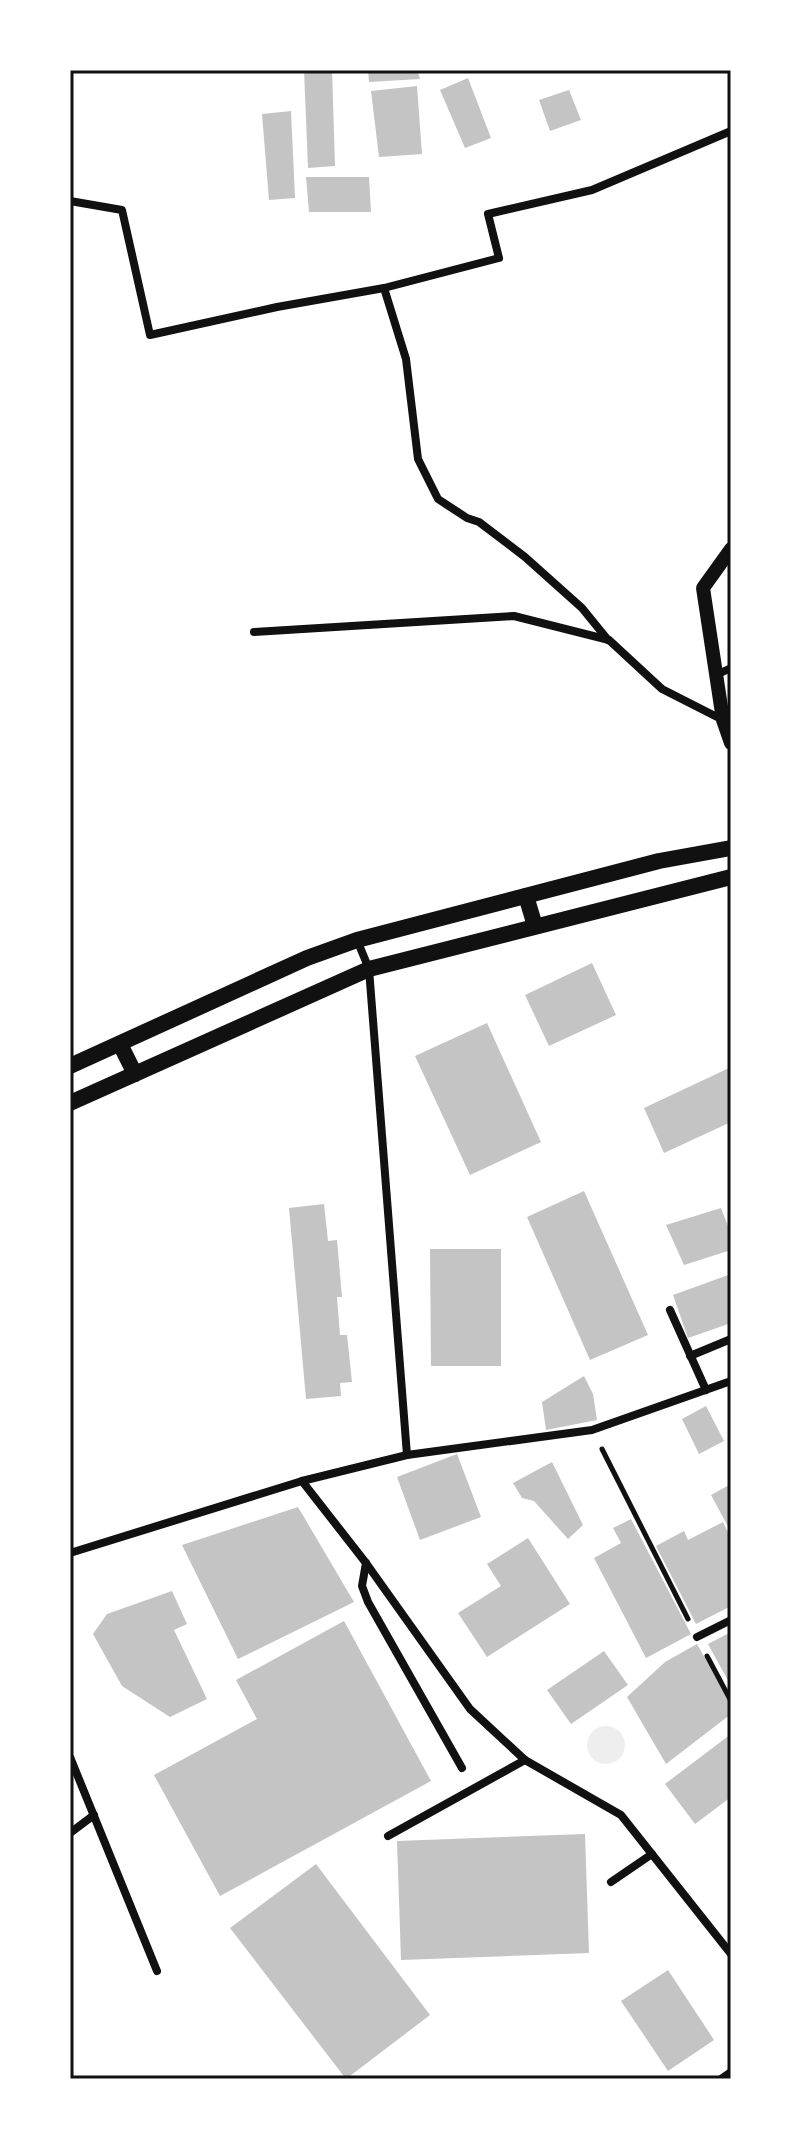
<svg xmlns="http://www.w3.org/2000/svg" width="801" height="2149" font-family="'Nunito Sans',sans-serif">
  <style>
    .green { fill: #eee }
    .building { fill: #c4c4c4 }
    .lines { fill: none; stroke-linecap: round; stroke-linejoin: round }
    .path { stroke: #111; stroke-width: 5 }
    .minor { stroke: #111; stroke-width: 8 }
    .tertiary { stroke: #111; stroke-width: 14 }
    .secondary { stroke: #111; stroke-width: 16 }
    .neatline { fill: none; stroke: #111; stroke-width: 3 }
  </style>
  <rect width="100%" height="100%" fill="#fff"/>
  <circle class="green" cx="606" cy="1745" r="19"/>
  <g class="building">
    <polygon points="304,70 332,70 335,166 308,168"/>
    <polygon points="368,70 417,70 420,79 369,82"/>
    <polygon points="468,78 491,138 465,148 440,90"/>
    <polygon points="417,86 422,154 379,157 371,91"/>
    <polygon points="569,90 581,120 550,131 539,100"/>
    <polygon points="291,111 295,198 269,200 262,114"/>
    <polygon points="306,177 369,177 371,212 309,212"/>
    <polygon points="592,963 616,1015 549,1046 525,995"/>
    <polygon points="487,1023 541,1142 470,1175 415,1056"/>
    <polygon points="729,1068 731,1073 731,1122 664,1153 644,1108"/>
    <polygon points="584,1191 648,1335 590,1360 527,1217"/>
    <polygon points="324,1204 328,1241 337,1240 342,1297 337,1297 340,1335 347,1335 352,1382 340,1383 341,1396 306,1399 289,1208"/>
    <polygon points="721,1208 731,1234 731,1250 684,1265 666,1225"/>
    <polygon points="430,1249 501,1249 501,1366 431,1366"/>
    <polygon points="731,1274 731,1323 688,1338 673,1295"/>
    <polygon points="584,1376 593,1394 597,1420 546,1430 542,1402"/>
    <polygon points="706,1406 724,1441 699,1454 682,1419"/>
    <polygon points="457,1454 481,1517 420,1540 397,1477"/>
    <polygon points="552,1462 583,1525 568,1539 534,1501 522,1498 513,1483"/>
    <polygon points="731,1484 731,1532 711,1495"/>
    <polygon points="298,1507 354,1602 238,1659 182,1545"/>
    <polygon points="631,1519 691,1634 646,1658 594,1558 621,1543 613,1528"/>
    <polygon points="723,1522 731,1539 731,1606 696,1624 656,1546 684,1531 688,1540"/>
    <polygon points="528,1538 570,1604 487,1657 458,1613 501,1586 487,1564"/>
    <polygon points="172,1591 187,1624 174,1630 207,1699 170,1717 122,1686 93,1634 107,1614"/>
    <polygon points="344,1621 431,1781 220,1896 154,1775 257,1719 236,1680"/>
    <polygon points="731,1632 731,1686 708,1644"/>
    <polygon points="697,1644 731,1705 731,1714 666,1764 627,1697 665,1662"/>
    <polygon points="604,1651 628,1685 571,1724 547,1690"/>
    <polygon points="731,1734 731,1797 695,1824 665,1784"/>
    <polygon points="585,1834 589,1953 401,1960 397,1841"/>
    <polygon points="316,1864 430,2015 346,2079 230,1928"/>
    <polygon points="668,1970 714,2040 668,2071 621,2001"/>
  </g>
  <g class="lines">
    <g class="path">
      <polyline points="602,1449 688,1619"/>
      <polyline points="707,1656 731,1701"/>
    </g>
    <g class="minor">
      <polyline points="70,201 122,210 150,335 277,307 384,288 499,258 488,214 592,190 731,131"/>
      <polyline points="384,288 406,359 418,459 438,499 467,518 479,522 525,557 582,608 608,640"/>
      <polyline points="254,632 514,616 609,640 662,689 723,720 731,716"/>
      <polyline points="716,675 731,668"/>
      <polyline points="357,940 369,969 407,1455"/>
      <polyline points="670,1310 706,1390"/>
      <polyline points="690,1356 731,1339"/>
      <polyline points="302,1481 366,1563 470,1709 525,1760 621,1815 731,1954"/>
      <polyline points="70,1553 302,1481 407,1455 592,1430 731,1381"/>
      <polyline points="366,1563 362,1586 368,1602 462,1768"/>
      <polyline points="697,1637 731,1620"/>
      <polyline points="70,1757 157,1971"/>
      <polyline points="70,1833 94,1815"/>
      <polyline points="388,1836 525,1760"/>
      <polyline points="611,1882 652,1854"/>
      <polyline points="721,2079 731,2072"/>
    </g>
    <polyline class="tertiary" points="731,549 703,588 723,720 731,743"/>
    <g class="secondary">
      <polyline points="526,896 535,926"/>
      <polyline points="120,1044 135,1074"/>
      <polyline points="70,1066 307,958 357,940 659,861 731,848"/>
      <polyline points="70,1103 369,969 731,877"/>
    </g>
  </g>
  <rect width="801" height="2149" fill="none" stroke="#ffffff" stroke-width="144"/>
  <rect x="72" y="72" width="657" height="2005" class="neatline"/>
</svg>
